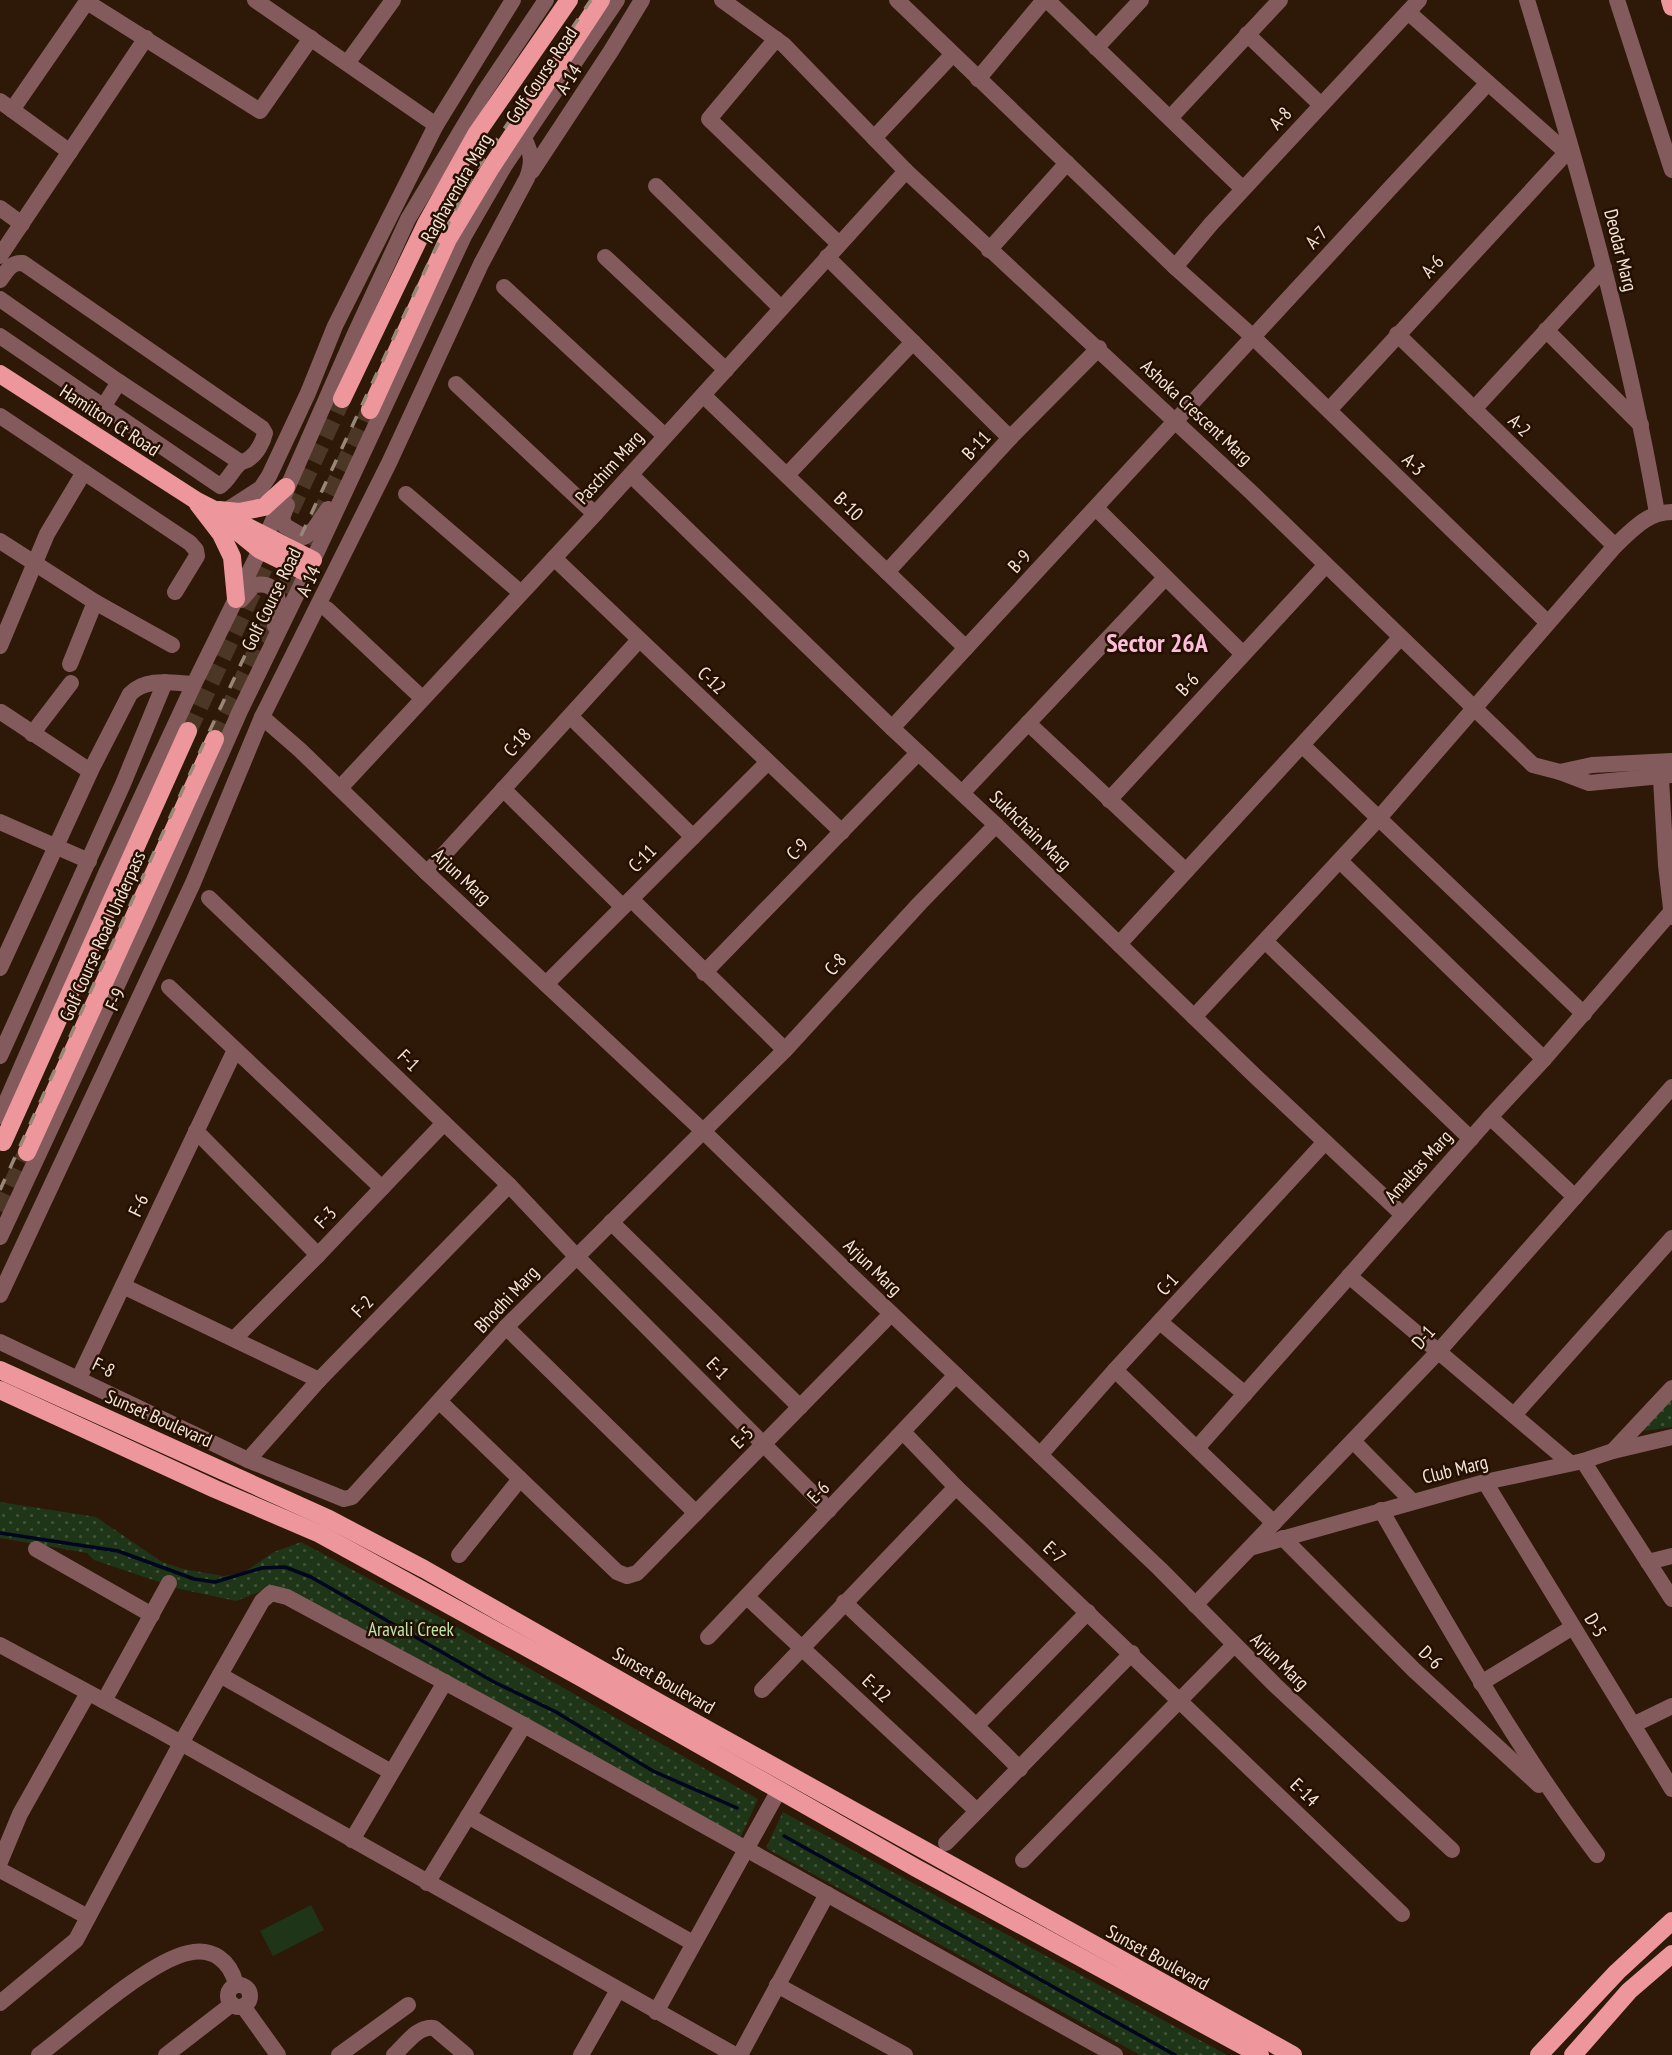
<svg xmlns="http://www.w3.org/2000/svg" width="1672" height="2055" font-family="'PT Sans Narrow',sans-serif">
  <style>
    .park { fill: url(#park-dots) }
    .pitch { fill: #1f3517 }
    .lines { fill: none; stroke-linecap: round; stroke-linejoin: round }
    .stream { stroke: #00061f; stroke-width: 3.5 }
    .major-tunnel { stroke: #4c3726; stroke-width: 18; stroke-dasharray: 18 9; stroke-linecap: butt }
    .minor { stroke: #845b5d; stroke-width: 16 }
    .major { stroke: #ed979c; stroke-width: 18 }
    .rail { stroke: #988678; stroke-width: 3.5; stroke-dasharray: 12 12; stroke-linecap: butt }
    .labels { text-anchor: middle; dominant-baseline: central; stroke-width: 5; stroke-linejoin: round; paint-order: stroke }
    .street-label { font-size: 19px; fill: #f4e4d9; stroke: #240f01 }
    .park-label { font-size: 19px; fill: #bbe7ac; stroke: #240f01 }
    .district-label { font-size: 26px; font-weight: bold; fill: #fcbedb; stroke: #240f01 }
  </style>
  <defs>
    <pattern id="park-dots" width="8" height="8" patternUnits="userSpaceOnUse" patternTransform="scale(1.75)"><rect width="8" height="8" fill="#1f3517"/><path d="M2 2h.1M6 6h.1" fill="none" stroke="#405238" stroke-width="1.8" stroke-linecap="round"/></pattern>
  </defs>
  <rect width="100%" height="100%" fill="#2e1807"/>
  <g class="park">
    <polygon points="1672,1391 1672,1427 1630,1433"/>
    <polygon points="0,1502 96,1517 162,1562 183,1569 223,1576 243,1573 274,1552 301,1542 436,1615 758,1799 739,1841 275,1586 236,1601 180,1589 94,1560 87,1553 0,1538"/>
    <polygon points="783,1812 1227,2055 1140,2055 766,1848"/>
  </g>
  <polygon class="pitch" points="311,1905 324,1930 273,1956 260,1931"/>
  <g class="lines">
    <g class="stream">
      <polyline points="0,1533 118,1551 194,1579 215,1582 262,1568 285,1567 311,1577 494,1682 556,1712 653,1771 737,1808"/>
      <polyline points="784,1836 1175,2055"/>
    </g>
    <g class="major-tunnel">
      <polyline points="188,731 342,399"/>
      <polyline points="215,739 370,410"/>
      <polyline points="0,1211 27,1152"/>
    </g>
    <g class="minor">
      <polyline points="255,0 436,125"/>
      <polyline points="722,0 784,45 906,171 1251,492 1533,765 1560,772 1589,783 1672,775"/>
      <polyline points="897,0 1175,267 1252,336 1547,622"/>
      <polyline points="1047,0 1243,189"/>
      <path d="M1527,0C1579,169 1627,339 1657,513"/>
      <polyline points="1617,0 1672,170"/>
      <polyline points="87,2 260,111 311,38"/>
      <polyline points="1408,12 1574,159"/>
      <polyline points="1247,34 1321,105"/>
      <polyline points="776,39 709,119 839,244"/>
      <polyline points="1096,48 1141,0"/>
      <polyline points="348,62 393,0"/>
      <polyline points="978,79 1044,0"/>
      <polyline points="0,101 70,152"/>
      <polyline points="12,110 88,0"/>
      <polyline points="1170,118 1280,0"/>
      <polyline points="874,138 952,55"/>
      <polyline points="532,171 611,51 642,0"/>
      <polyline points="656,186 781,308"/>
      <polyline points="0,208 22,224"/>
      <polyline points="989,250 1067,163"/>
      <polyline points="0,256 146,38"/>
      <polyline points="605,257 726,370"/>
      <polyline points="827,257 1010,438"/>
      <polyline points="1175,267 1211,224 1419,0"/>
      <path d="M0,280C7,271 10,262 23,263L262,428L265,433C263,442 257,453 250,458C247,461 243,461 240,463C232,470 229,480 220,486L0,336"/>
      <polyline points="504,287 665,436"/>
      <polyline points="0,299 119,382 103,407"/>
      <polyline points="1546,330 1641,425"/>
      <polyline points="1397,334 1615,546"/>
      <polyline points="119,382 240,462"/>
      <polyline points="456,384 595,514"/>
      <polyline points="703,395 966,648"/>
      <polyline points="1474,409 1604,268"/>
      <polyline points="1329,410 1567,152"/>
      <polyline points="0,416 190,543 196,550 197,556 175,592"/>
      <polyline points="631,475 892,728 996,825 1254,1075 1403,1215"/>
      <polyline points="787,475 913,342"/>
      <polyline points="406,494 520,592"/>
      <polyline points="287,505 282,518 285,526 304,537 312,532 328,509"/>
      <polyline points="1097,509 1243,654"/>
      <polyline points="224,512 261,488 269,476 308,393 335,326 436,125 513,0"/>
      <polyline points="0,541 95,602 172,645"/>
      <polyline points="554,558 842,832"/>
      <polyline points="887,572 1010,438 1099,348"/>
      <path d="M241,600L254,585C283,580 280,608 275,626"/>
      <polyline points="327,609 422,698"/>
      <polyline points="0,646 47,534 84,472"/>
      <polyline points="70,664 95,602"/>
      <polyline points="1,712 90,771"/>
      <polyline points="570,716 693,837"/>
      <polyline points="262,717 300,750 427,873 703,1131 856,1280 1160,1569 1275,1685 1452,1850"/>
      <polyline points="1028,723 1186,871"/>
      <path d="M892,728C1091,514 1288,297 1488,83"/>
      <polyline points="32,734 71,683"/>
      <polyline points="1303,746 1584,1014"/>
      <polyline points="1660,762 1666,865 1672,917"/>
      <polyline points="1560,772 1592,765 1672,761"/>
      <polyline points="340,788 595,514 906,171"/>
      <polyline points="503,789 623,907"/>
      <polyline points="962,793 1165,578"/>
      <polyline points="1109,800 1325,566"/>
      <polyline points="0,822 89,861"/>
      <polyline points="1340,861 1544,1059"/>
      <polyline points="427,873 639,640"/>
      <polyline points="209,898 509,1185 576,1256 829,1510"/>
      <polyline points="631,899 785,1050"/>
      <polyline points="1265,941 1471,1139"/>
      <polyline points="1119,944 1400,638"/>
      <path d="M0,968L93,766L130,694C146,677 172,683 194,684"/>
      <polyline points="704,973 918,753"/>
      <polyline points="546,984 768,762"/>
      <polyline points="169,987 382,1188"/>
      <path d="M1194,1017L1379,818L1615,546C1632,530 1647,512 1672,512"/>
      <polyline points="0,1056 123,784 165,682"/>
      <polyline points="0,1116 107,871 194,684 260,550 354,336 408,219 483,94 546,0"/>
      <polyline points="1490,1117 1575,1197"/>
      <polyline points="196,1131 318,1255"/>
      <polyline points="611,1222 800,1407"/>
      <polyline points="0,1237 148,919 240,711 307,573 464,236 505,165 617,0"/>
      <polyline points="1349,1276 1570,1463"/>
      <polyline points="123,1286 319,1380"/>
      <path d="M0,1295L193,883L262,717L389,463L481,264L527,178C533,162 532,154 524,138"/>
      <polyline points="1160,1322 1245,1394"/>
      <polyline points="506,1327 696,1513"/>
      <polyline points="235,1338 318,1255 444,1123"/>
      <polyline points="0,1342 248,1460 344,1499 352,1497 506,1327 785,1050 920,903 996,825"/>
      <polyline points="1115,1370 1274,1523"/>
      <polyline points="79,1378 235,1050"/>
      <polyline points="440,1402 617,1572 627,1576 637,1573 891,1314"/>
      <polyline points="1514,1415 1672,1238"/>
      <polyline points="904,1433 956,1487 1402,1914"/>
      <polyline points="1354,1442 1412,1501"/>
      <polyline points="1197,1448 1490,1117 1544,1059 1671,912"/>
      <polyline points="1613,1451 1672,1388"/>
      <polyline points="1040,1455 1115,1370 1325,1142"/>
      <polyline points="248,1460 319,1380 509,1185"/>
      <polyline points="1583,1461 1672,1599"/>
      <polyline points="1485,1482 1672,1789"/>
      <path d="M1381,1510C1449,1628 1515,1746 1597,1855"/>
      <polyline points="1283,1538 1414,1670 1539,1785"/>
      <polyline points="1253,1547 1485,1482 1583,1461 1613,1451 1672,1437"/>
      <polyline points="36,1549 152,1615"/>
      <polyline points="459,1555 520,1479"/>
      <polyline points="1648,1562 1672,1556"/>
      <polyline points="747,1597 977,1811"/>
      <path d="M844,1602C902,1658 963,1711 1020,1769"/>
      <polyline points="1195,1605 1438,1352 1672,1087"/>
      <polyline points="708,1637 956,1375"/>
      <polyline points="0,1645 158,1730 735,2055"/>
      <polyline points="220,1675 391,1772"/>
      <polyline points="1481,1683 1573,1627"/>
      <polyline points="762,1690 956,1487"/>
      <polyline points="104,1701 169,1583"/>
      <polyline points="977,1725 1088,1612"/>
      <polyline points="1633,1725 1672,1706"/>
      <polyline points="468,1816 693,1943"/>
      <polyline points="352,1840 445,1682"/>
      <polyline points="946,1843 1132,1653"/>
      <polyline points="1023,1860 1234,1645"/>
      <polyline points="0,1862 20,1814 88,1693"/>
      <polyline points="0,1870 88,1917"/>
      <polyline points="427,1883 524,1725"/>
      <circle cx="239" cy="1996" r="11"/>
      <polyline points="777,1985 905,2055"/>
      <polyline points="0,2003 76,1940 180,1745 262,1601 271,1593 287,1597 524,1725 1115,2055"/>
      <polyline points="243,2006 278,2055"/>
      <polyline points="656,2012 779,1790"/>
      <path d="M39,2055C75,2028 147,1962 188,1953C213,1947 230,1961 236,1984"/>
      <polyline points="166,2055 232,2004"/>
      <polyline points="339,2055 408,2005"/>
      <path d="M394,2055C405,2045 418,2025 434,2028L466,2055"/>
      <polyline points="581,2055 618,1990"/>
      <polyline points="740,2055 827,1894"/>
    </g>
    <g class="major">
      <polyline points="1670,0 1672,7"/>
      <polyline points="0,374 197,501 313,560"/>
      <polyline points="342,399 426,224 477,133 569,0"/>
      <polyline points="370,410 448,239 490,169 601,0"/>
      <polyline points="198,504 221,534 232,557 236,599"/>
      <polyline points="219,510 239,512 264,507 286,487"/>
      <polyline points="233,528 260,550 307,573"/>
      <polyline points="3,1142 188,731"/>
      <polyline points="27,1152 215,739"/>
      <polyline points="0,1370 329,1519 424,1569 658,1702 1293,2055"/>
      <polyline points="0,1390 215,1489 320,1534 582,1678 916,1868 1260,2055"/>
      <polyline points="1539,2055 1617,1972 1672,1921"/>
      <polyline points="1573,2055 1629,1991 1672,1954"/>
    </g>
    <polyline class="rail" points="0,1190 203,745 429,262 473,175 591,0"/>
  </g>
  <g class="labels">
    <g class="street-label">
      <text transform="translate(541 75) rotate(-56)">Golf Course Road</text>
      <text transform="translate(568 79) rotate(-57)">A-14</text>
      <text transform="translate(1280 118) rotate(-47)">A-8</text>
      <text transform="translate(456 188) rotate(-60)">Raghavendra Marg</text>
      <text transform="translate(1316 237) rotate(-47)">A-7</text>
      <text transform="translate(1621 250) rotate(76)">Deodar Marg</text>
      <text transform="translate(1432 266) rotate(-47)">A-6</text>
      <text transform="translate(1197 412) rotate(43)">Ashoka Crescent Marg</text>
      <text transform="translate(110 420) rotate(33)">Hamilton Ct Road</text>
      <text transform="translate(1520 425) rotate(44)">A-2</text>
      <text transform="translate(976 445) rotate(-47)">B-11</text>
      <text transform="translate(1414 464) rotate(44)">A-3</text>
      <text transform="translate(609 467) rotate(-48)">Paschim Marg</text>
      <text transform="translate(849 506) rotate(44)">B-10</text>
      <text transform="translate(1019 561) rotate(-47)">B-9</text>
      <text transform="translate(308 581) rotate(-64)">A-14</text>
      <text transform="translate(271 599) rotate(-64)">Golf Course Road</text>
      <text transform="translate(712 680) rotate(43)">C-12</text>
      <text transform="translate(1187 684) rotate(-47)">B-6</text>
      <text transform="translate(517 742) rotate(-48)">C-18</text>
      <text transform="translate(1031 830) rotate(44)">Sukhchain Marg</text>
      <text transform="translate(797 849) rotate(-45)">C-9</text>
      <text transform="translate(642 858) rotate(-45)">C-11</text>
      <text transform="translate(462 876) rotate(43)">Arjun Marg</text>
      <text transform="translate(102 936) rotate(-66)">Golf Course Road Underpass</text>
      <text transform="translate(835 964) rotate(-47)">C-8</text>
      <text transform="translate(115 999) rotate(-65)">F-9</text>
      <text transform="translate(409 1060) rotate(44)">F-1</text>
      <text transform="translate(1418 1166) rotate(-48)">Amaltas Marg</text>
      <text transform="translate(138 1205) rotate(-65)">F-6</text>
      <text transform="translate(325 1217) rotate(-46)">F-3</text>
      <text transform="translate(873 1267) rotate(44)">Arjun Marg</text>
      <text transform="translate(1167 1284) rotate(-47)">C-1</text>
      <text transform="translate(506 1299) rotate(-47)">Bhodhi Marg</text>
      <text transform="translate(362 1306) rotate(-46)">F-2</text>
      <text transform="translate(1423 1337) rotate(-48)">D-1</text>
      <text transform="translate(104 1367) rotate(26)">F-8</text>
      <text transform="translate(718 1368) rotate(45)">E-1</text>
      <text transform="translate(159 1418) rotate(24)">Sunset Boulevard</text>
      <text transform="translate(742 1437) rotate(-45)">E-5</text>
      <text transform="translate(1455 1469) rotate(-14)">Club Marg</text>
      <text transform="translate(818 1492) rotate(-46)">E-6</text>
      <text transform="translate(1055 1552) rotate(43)">E-7</text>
      <text transform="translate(1596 1625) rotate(59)">D-5</text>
      <text transform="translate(1431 1657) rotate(44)">D-6</text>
      <text transform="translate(1280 1661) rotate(44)">Arjun Marg</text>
      <text transform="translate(664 1680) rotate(30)">Sunset Boulevard</text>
      <text transform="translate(877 1688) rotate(43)">E-12</text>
      <text transform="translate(1305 1792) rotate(44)">E-14</text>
      <text transform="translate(1158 1957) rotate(29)">Sunset Boulevard</text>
    </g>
    <g class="park-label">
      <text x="411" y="1629">Aravali Creek</text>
    </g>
    <g class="district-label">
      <text x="1157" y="642">Sector 26A</text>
    </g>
  </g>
</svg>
